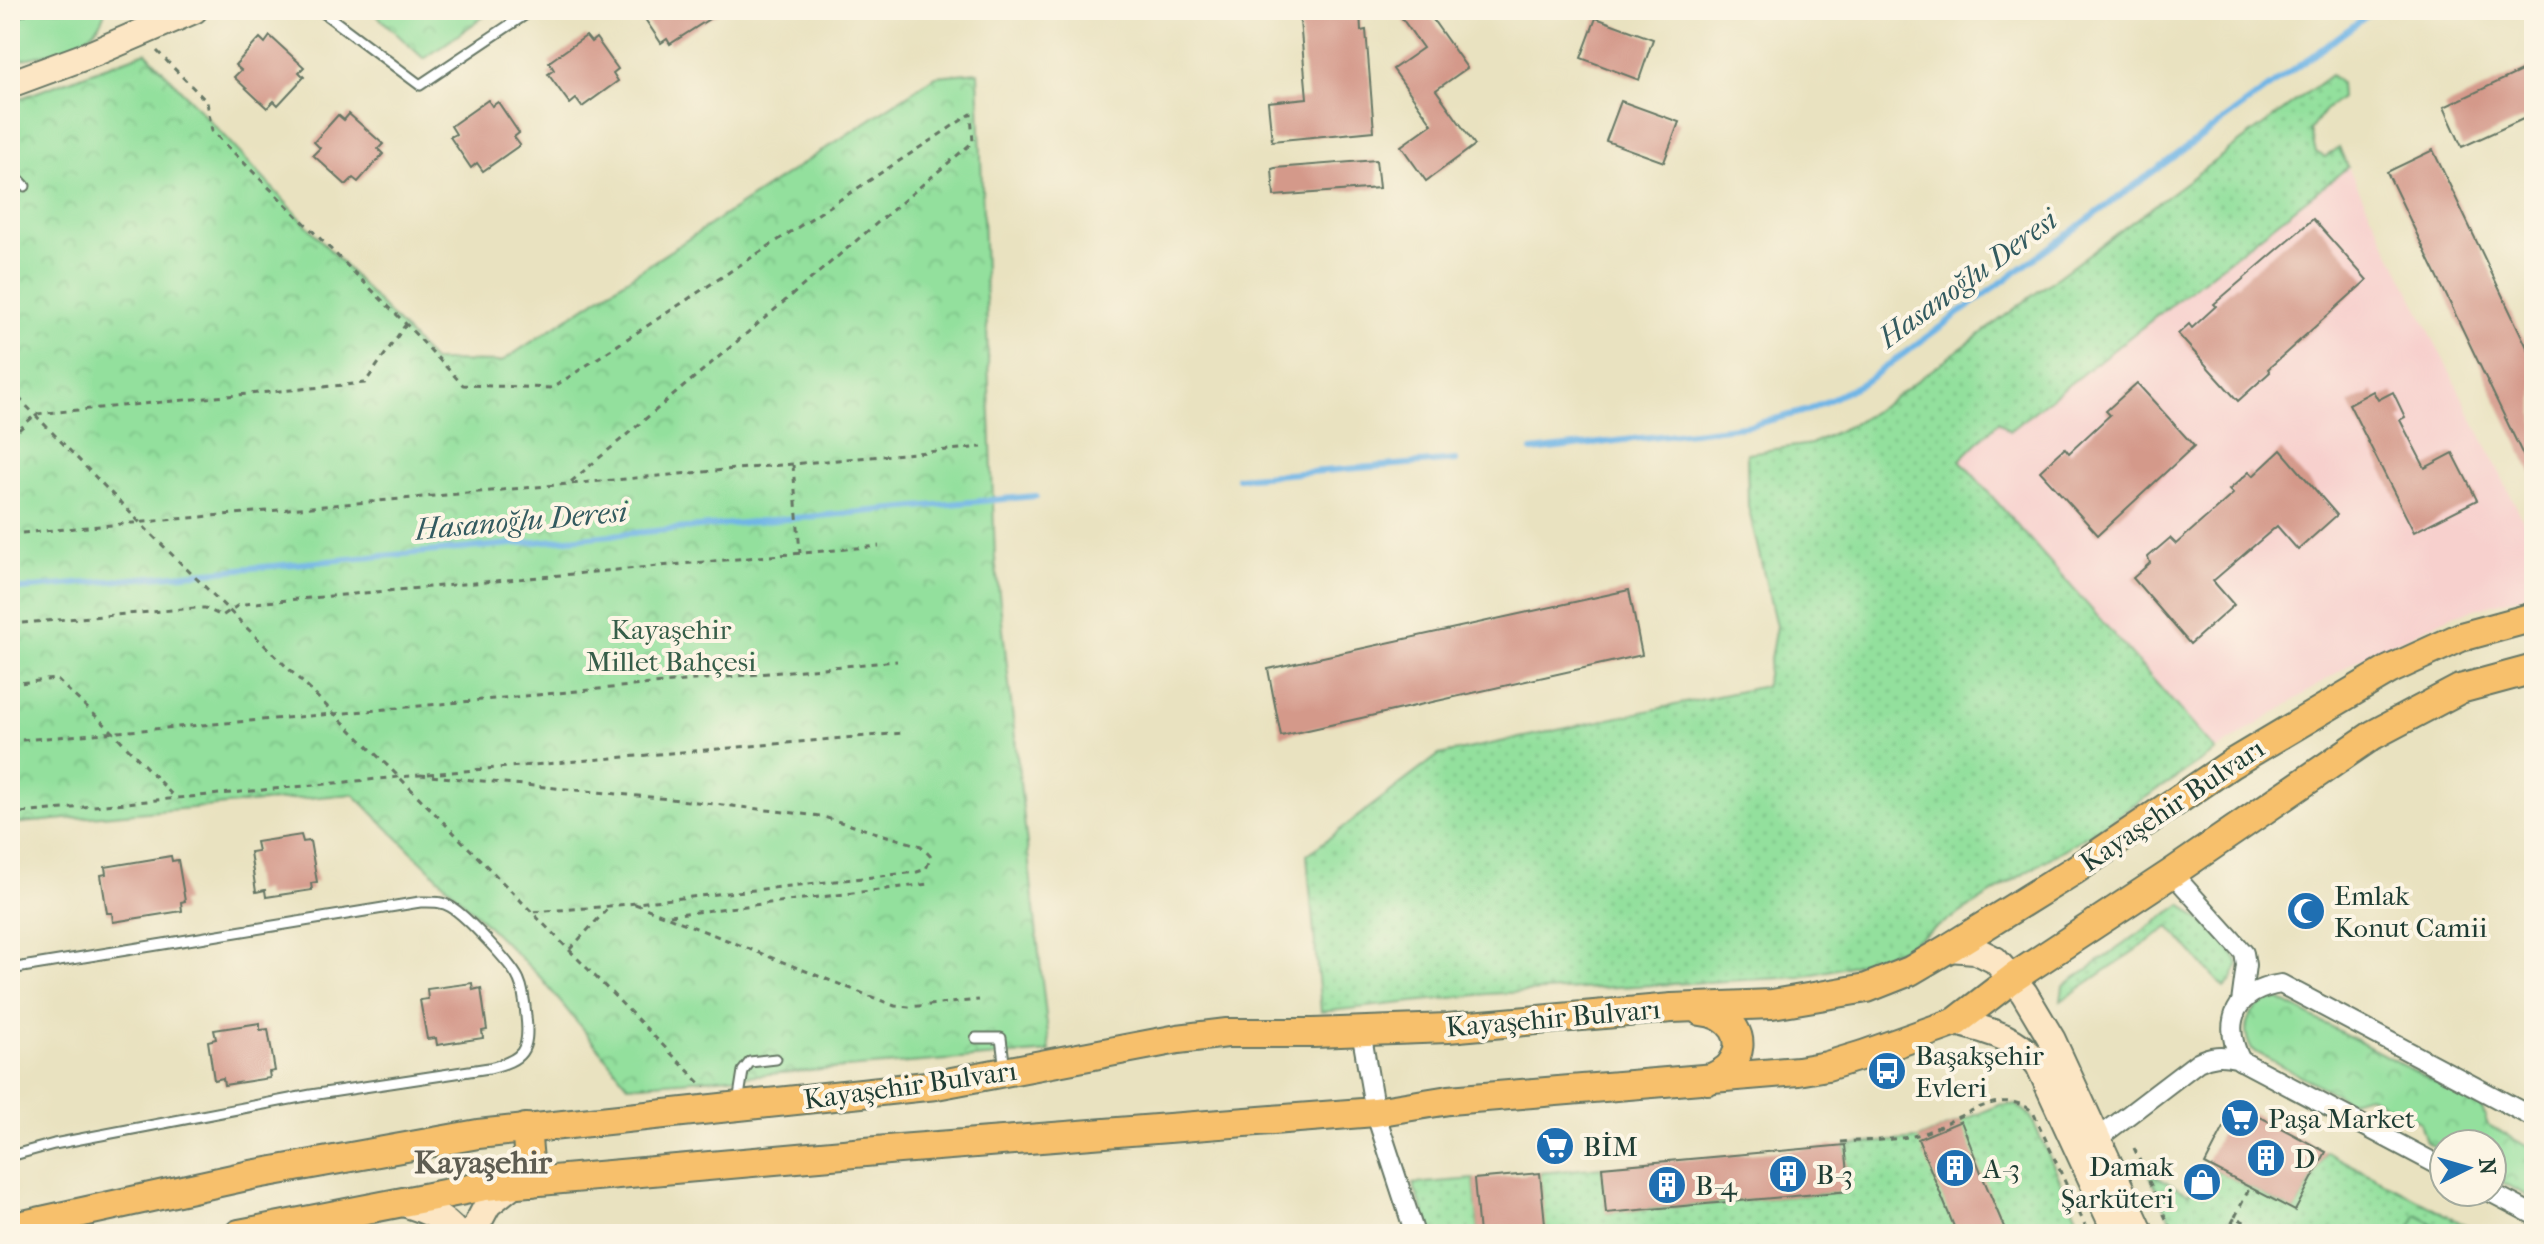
<svg xmlns="http://www.w3.org/2000/svg" width="2544" height="1244" font-family="'IM FELL French Canon',serif">
  <style>
    .built { fill: #f7d0cd }
    .grass { fill: url(#grass-dots); stroke: #598e68; stroke-width: 2 }
    .park { fill: url(#park-crowns); stroke: #598e68; stroke-width: 2 }
    .pitch { fill: #93e09d; stroke: #598e68; stroke-width: 2 }
    .lines { fill: none; stroke-linecap: round; stroke-linejoin: round }
    .stream { stroke: #6fb5e6; stroke-width: 6 }
    .building { fill: #d4998a }
    .lane-casing { stroke: #667765; stroke-width: 13 }
    .street-casing { stroke: #667765; stroke-width: 22 }
    .secondary-casing { stroke: #667765; stroke-width: 30 }
    .primary-casing { stroke: #667765; stroke-width: 32 }
    .path { stroke: #667765; stroke-width: 3; stroke-dasharray: 6 6; stroke-linecap: butt }
    .lane { stroke: #fff; stroke-width: 9 }
    .street { stroke: #fff; stroke-width: 18 }
    .secondary { stroke: #fce6c4; stroke-width: 26 }
    .primary { stroke: #f7c06c; stroke-width: 28 }
    .labels { text-anchor: middle; dominant-baseline: central; stroke-width: 8; stroke-linejoin: round; paint-order: stroke }
    .park-label { font-size: 28px; fill: #365e49; stroke: #fcf5e5 }
    .street-label { font-size: 28px; fill: #1f3d34; stroke: #fcf5e5 }
    .poi-label { font-size: 28px; fill: #1f3d34; stroke: #fcf5e5; text-anchor: start }
    .water-label { font-size: 30px; font-style: italic; fill: #335b60; stroke: #fcf5e5 }
    .quarter-label { font-size: 32px; font-weight: bold; fill: #5e5d52; stroke: #fcf5e5 }
  </style>
  <defs>
    <pattern id="grass-dots" width="8" height="8" patternUnits="userSpaceOnUse" patternTransform="scale(2)"><rect width="8" height="8" fill="#93e09d"/><path d="M2 2h.1M6 6h.1" fill="none" stroke="#7ec188" stroke-width="1.8" stroke-linecap="round"/></pattern>
    <pattern id="park-crowns" width="20" height="18" patternUnits="userSpaceOnUse" patternTransform="scale(2)"><rect width="20" height="18" fill="#93e09d"/><path d="M2 6a3 3 0 1 1 6 0M12 15a3 3 0 1 1 6 0" fill="none" stroke="#7ec188"/></pattern>
  </defs>
  <rect width="100%" height="100%" fill="#fcf5e5"/>
  <filter id="ink" filterUnits="userSpaceOnUse"><feTurbulence type="fractalNoise" baseFrequency=".0125" numOctaves="2"/><feDisplacementMap in="SourceGraphic" scale="16" xChannelSelector="R" yChannelSelector="G"/><feConvolveMatrix kernelMatrix="1 2 1 2 8 2 1 2 1" color-interpolation-filters="sRGB"/></filter>
  <filter id="wash" filterUnits="userSpaceOnUse"><feTurbulence type="fractalNoise" baseFrequency=".006" numOctaves="4" result="noise"/><feDisplacementMap in="SourceGraphic" scale="32" xChannelSelector="R" yChannelSelector="G"/><feGaussianBlur stdDeviation="1.8" result="paint"/><feColorMatrix in="noise" values="0 0 0 0 0 0 0 0 0 0 0 0 0 0 0 0 0 1.4 0 .05"/><feComposite in="paint" operator="in"/></filter>
  <g filter="url(#wash)">
    <rect width="100%" height="100%" fill="#e9e2c0"/>
    <polygon class="built" points="2348,167 2534,542 2534,593 2456,614 2355,661 2216,751 1960,460 2000,421 2010,431"/>
    <g class="grass">
      <polygon points="2331,75 2340,83 2341,98 2325,110 2310,130 2316,152 2325,157 2339,148 2348,167 2009,431 1999,421 1960,460 2216,751 2099,828 1901,949 1846,967 1800,977 1487,994 1321,1012 1307,855 1439,755 1765,686 1776,626 1748,506 1747,453 1811,444 1855,423 1887,403"/>
      <path d="M2182,904C2202,922 2228,940 2239,964L2231,981L2224,988L2169,927L2061,1001L2063,986Z"/>
      <polygon points="2002,1104 2017,1105 2030,1115 2085,1234 1545,1234 1540,1173 1602,1167 1607,1213 1849,1191 1845,1145 1918,1139"/>
      <polygon points="2326,1152 2483,1234 2177,1234 2149,1173 2189,1194 2205,1164 2295,1211"/>
      <polygon points="1474,1179 1479,1234 1432,1234 1413,1184"/>
    </g>
    <g class="park">
      <polygon points="371,10 493,10 424,59"/>
      <polygon points="146,52 433,361 501,362 936,76 978,72 995,558 1050,1052 628,1085 541,978 353,794 10,824 10,102"/>
      <path d="M2278,999L2481,1106L2488,1125L2534,1150V1199L2492,1177V1144H2444V1152L2426,1142L2420,1122L2367,1095L2348,1101L2252,1050C2238,1025 2251,1003 2278,999Z"/>
      <polygon points="2416,1215 2452,1234 2407,1234"/>
    </g>
    <path class="pitch" d="M10,10H105C96,50 43,54 10,62Z"/>
    <g class="lines">
      <g class="stream">
        <polyline points="1532,451 1752,425 1809,410 1865,382 2375,10"/>
        <polyline points="1238,478 1456,460"/>
        <polyline points="10,590 1036,496"/>
      </g>
    </g>
    <g id="blocks">
      <g class="building">
        <polygon points="639,10 723,10 670,44 667,39 661,43"/>
        <polygon points="1299,10 1360,10 1361,31 1366,30 1374,131 1272,141 1268,102 1307,98"/>
        <polygon points="1396,10 1426,10 1467,68 1436,90 1475,145 1426,181 1401,146 1432,124 1393,69 1423,48"/>
        <polygon points="1596,18 1653,39 1639,80 1581,58"/>
        <polygon points="270,36 304,67 299,72 304,77 278,105 274,101 267,108 234,77 241,70 235,65 260,38 265,43"/>
        <polygon points="586,36 591,42 596,38 618,69 613,73 618,81 582,107 576,99 570,104 548,74 554,70 549,62"/>
        <polygon points="2534,65 2534,114 2462,147 2444,107"/>
        <polygon points="488,100 492,106 498,102 519,133 514,137 520,145 483,171 477,163 471,168 450,137 456,134 451,126"/>
        <polygon points="1621,101 1679,122 1664,162 1606,141"/>
        <polygon points="349,114 383,144 378,149 383,154 358,182 353,178 346,185 313,155 320,148 314,142 338,115 344,120"/>
        <polygon points="2433,150 2534,362 2534,478 2387,172"/>
        <polygon points="1376,160 1379,188 1274,196 1272,169 1275,168"/>
        <polygon points="2313,219 2367,280 2268,369 2270,372 2238,401 2178,334 2189,324 2192,328 2216,306 2214,304"/>
        <polygon points="2137,383 2194,446 2098,535 2040,471 2065,448 2069,453 2110,415 2106,411"/>
        <polygon points="2373,391 2378,400 2393,392 2405,417 2400,420 2425,468 2453,453 2477,500 2414,532 2349,404"/>
        <polygon points="2281,450 2337,515 2298,550 2277,526 2213,581 2234,605 2190,644 2133,578 2150,563 2148,557 2170,538 2176,544 2233,494 2229,490 2249,472 2253,476"/>
        <polygon points="1629,590 1642,655 1281,736 1268,669"/>
        <polygon points="301,835 303,842 310,841 317,882 311,883 312,890 266,897 265,890 256,892 250,852 258,851 256,842"/>
        <polygon points="171,856 172,861 178,860 185,901 181,902 182,911 113,922 112,913 107,913 101,875 106,874 105,867"/>
        <polygon points="472,983 473,990 481,988 487,1030 482,1031 483,1038 437,1045 436,1038 427,1039 420,1000 428,999 427,989"/>
        <polygon points="260,1023 260,1030 268,1029 275,1071 269,1072 270,1078 224,1085 223,1078 214,1080 208,1041 216,1039 214,1030"/>
        <polygon points="2236,1104 2326,1152 2295,1211 2205,1164"/>
        <polygon points="1961,1121 1984,1180 2007,1234 1957,1234 1918,1139"/>
        <polygon points="1845,1145 1850,1191 1606,1213 1602,1167"/>
        <polygon points="1540,1173 1546,1234 1479,1234 1474,1179"/>
      </g>
    </g>
  </g>
  <g filter="url(#ink)">
    <use href="#blocks" fill-opacity="0" stroke="#667765" stroke-width="2"/>
    <g class="lines">
      <g class="lane-casing">
        <g id="lane">
          <polyline points="320,10 420,85 532,10"/>
          <polyline points="10,14 23,10"/>
          <polyline points="10,170 25,186"/>
          <path d="M10,969L420,902C431,902 442,901 451,907C465,915 513,965 519,980C524,991 525,1004 526,1016C530,1051 523,1060 489,1068L311,1095L54,1144L10,1156"/>
          <polyline points="976,1038 1001,1038 1005,1070"/>
          <polyline points="738,1103 743,1071 750,1062 776,1059"/>
        </g>
      </g>
      <g class="street-casing">
        <g id="street">
          <polyline points="2172,873 2244,953 2246,965 2241,1003"/>
          <polyline points="1361,1031 1375,1112 1415,1234"/>
          <path d="M2241,1061C2221,1020 2236,991 2281,984L2534,1118"/>
          <path d="M2097,1139L2198,1062C2211,1055 2222,1055 2236,1058L2444,1168"/>
          <polyline points="2490,1192 2534,1215"/>
        </g>
      </g>
      <g class="secondary-casing">
        <g id="secondary">
          <polyline points="10,84 94,53 194,10"/>
          <polyline points="1949,948 1975,950 1995,960 2024,993 2052,1040 2141,1234"/>
          <path d="M1956,1022C1989,1031 2016,1036 2039,1065L2117,1234"/>
          <path d="M400,1202C421,1208 443,1216 457,1234"/>
          <polyline points="472,1234 488,1204 513,1184"/>
        </g>
      </g>
      <g class="primary-casing">
        <g id="primary">
          <path d="M1701,1011C1730,1013 1751,1039 1730,1066C1725,1072 1715,1076 1708,1080"/>
          <polyline points="526,1128 531,1182"/>
          <polyline points="10,1228 251,1175 478,1134 936,1085 1178,1039 1227,1033 1313,1033 1448,1028 1672,1008 1772,1004 1867,988 1910,971 1949,948 2073,871 2231,764 2389,670 2461,637 2534,617"/>
          <polyline points="239,1234 485,1186 899,1149 1375,1112 1449,1100 1798,1071 1827,1066 1863,1055 1956,1022 2013,978 2172,873 2373,735 2460,689 2534,669"/>
        </g>
      </g>
      <g class="path">
        <polyline points="157,51 207,102 212,131 406,324 463,385 552,388 971,114 973,142 566,486"/>
        <polyline points="10,389 149,532 399,777 704,1087"/>
        <polyline points="10,438 36,414 365,383 406,324"/>
        <polyline points="793,465 800,553"/>
        <polyline points="10,534 982,447"/>
        <polyline points="10,624 196,608 205,608 222,616 237,606 244,604 879,546"/>
        <polyline points="10,684 56,679 113,732 176,799"/>
        <polyline points="10,741 334,714 897,661"/>
        <polyline points="428,774 902,733"/>
        <polyline points="420,775 670,799 820,816 921,846 931,857 926,869 917,872 600,907 532,912"/>
        <polyline points="10,814 420,775"/>
        <polyline points="635,904 895,1006 909,1007 979,1000"/>
        <polyline points="670,915 928,884"/>
        <polyline points="570,949 611,905"/>
        <path d="M1841,1142C1866,1140 1893,1141 1917,1135C1953,1126 1999,1082 2033,1112L2089,1234"/>
        <polyline points="2134,1148 2173,1234"/>
        <polyline points="2235,1217 2250,1187"/>
        <polyline points="2226,1234 2235,1217 2266,1234"/>
      </g>
      <use href="#lane" class="lane"/>
      <use href="#street" class="street"/>
      <use href="#secondary" class="secondary"/>
      <use href="#primary" class="primary"/>
    </g>
  </g>
  <defs>
    <g id="mosque-disc" transform="scale(2)"><circle r="9.5" fill="#1f6fb2" stroke="#fcf5e5"/><path d="M3.5-4.9A6 6 0 1 0 3.5 4.9A5 5 0 1 1 3.5-4.9Z" fill="#fff"/></g>
    <g id="bus-disc" transform="scale(2)"><circle r="9.5" fill="#1f6fb2" stroke="#fcf5e5"/><path d="M-5-6H5V4H4V6H2V4H-2V6H-4V4H-5ZM-3.5-4V0h7V-4ZM-3.5 1.2v1.5H-2V1.2ZM2 1.2v1.5H3.5V1.2Z" fill="#fff"/></g>
    <g id="supermarket-disc" transform="scale(2)"><circle r="9.5" fill="#1f6fb2" stroke="#fcf5e5"/><path d="M-6-5.5h2.5l.6 2H6L4.5 2H-2.5L-4.4-4H-6ZM-1.5 3.2a1.3 1.3 0 1 0 .1 0ZM3 3.2a1.3 1.3 0 1 0 .1 0Z" fill="#fff"/></g>
    <g id="building-disc" transform="scale(2)"><circle r="9.5" fill="#1f6fb2" stroke="#fcf5e5"/><path d="M-4-6H4V6H1V3H-1V6H-4ZM-2.5-4.3h1.7v1.8h-1.7ZM.8-4.3h1.7v1.8H.8ZM-2.5-1h1.7V.8h-1.7ZM.8-1h1.7V.8H.8Z" fill="#fff"/></g>
    <g id="shop-disc" transform="scale(2)"><circle r="9.5" fill="#1f6fb2" stroke="#fcf5e5"/><path d="M-5-2.5h2.3a2.7 3.5 0 0 1 5.4 0H5L5.5 6h-11ZM-1.5-2.5h3a1.5 2.3 0 0 0-3 0Z" fill="#fff"/></g>
  </defs>
  <g fill-rule="evenodd">
    <use href="#mosque-disc" x="2306" y="911"/>
    <use href="#bus-disc" x="1887" y="1071"/>
    <use href="#supermarket-disc" x="2240" y="1118"/>
    <use href="#supermarket-disc" x="1555" y="1146"/>
    <use href="#building-disc" x="2266" y="1158"/>
    <use href="#building-disc" x="1955" y="1168"/>
    <use href="#building-disc" x="1788" y="1174"/>
    <use href="#shop-disc" x="2202" y="1182"/>
    <use href="#building-disc" x="1667" y="1185"/>
  </g>
  <g class="labels">
    <g class="park-label">
      <text x="671" y="629">Kayaşehir<tspan x="671" dy="32">Millet Bahçesi</tspan></text>
    </g>
    <g class="street-label">
      <text transform="translate(2172 805) rotate(-34)">Kayaşehir Bulvarı</text>
      <text transform="translate(1553 1018) rotate(-5)">Kayaşehir Bulvarı</text>
      <text transform="translate(910 1085) rotate(-8)">Kayaşehir Bulvarı</text>
    </g>
    <g class="poi-label">
      <text x="2334" y="895">Emlak<tspan x="2334" dy="32">Konut Camii</tspan></text>
      <text x="1915" y="1055">Başakşehir<tspan x="1915" dy="32">Evleri</tspan></text>
      <text x="2268" y="1118">Paşa Market</text>
      <text x="1583" y="1146">BİM</text>
      <text x="2294" y="1158">D</text>
      <text x="2174" y="1166" text-anchor="end">Damak<tspan x="2174" dy="32">Şarküteri</tspan></text>
      <text x="1983" y="1168">A-3</text>
      <text x="1816" y="1174">B-3</text>
      <text x="1695" y="1185">B-4</text>
    </g>
    <g class="water-label">
      <text transform="translate(1968 279) rotate(-36)">Hasanoğlu Deresi</text>
      <text transform="translate(521 521) rotate(-5)">Hasanoğlu Deresi</text>
    </g>
    <g class="quarter-label">
      <text x="483" y="1162">Kayaşehir</text>
    </g>
  </g>
  <rect width="2544" height="1244" fill="none" stroke="#fcf5e5" stroke-width="40"/>
  <g transform="translate(2468 1168) rotate(85)"><circle r="38" fill="#fcf5e5" stroke="#a4ab9e" stroke-width="2"/>
  <path d="M0-6L14 30L0 20L-14 30Z" fill="#1f6fb2"/>
  <text y="-12" font-size="22" font-weight="bold" text-anchor="middle" fill="#1f3d34">N</text>
  </g>
</svg>
